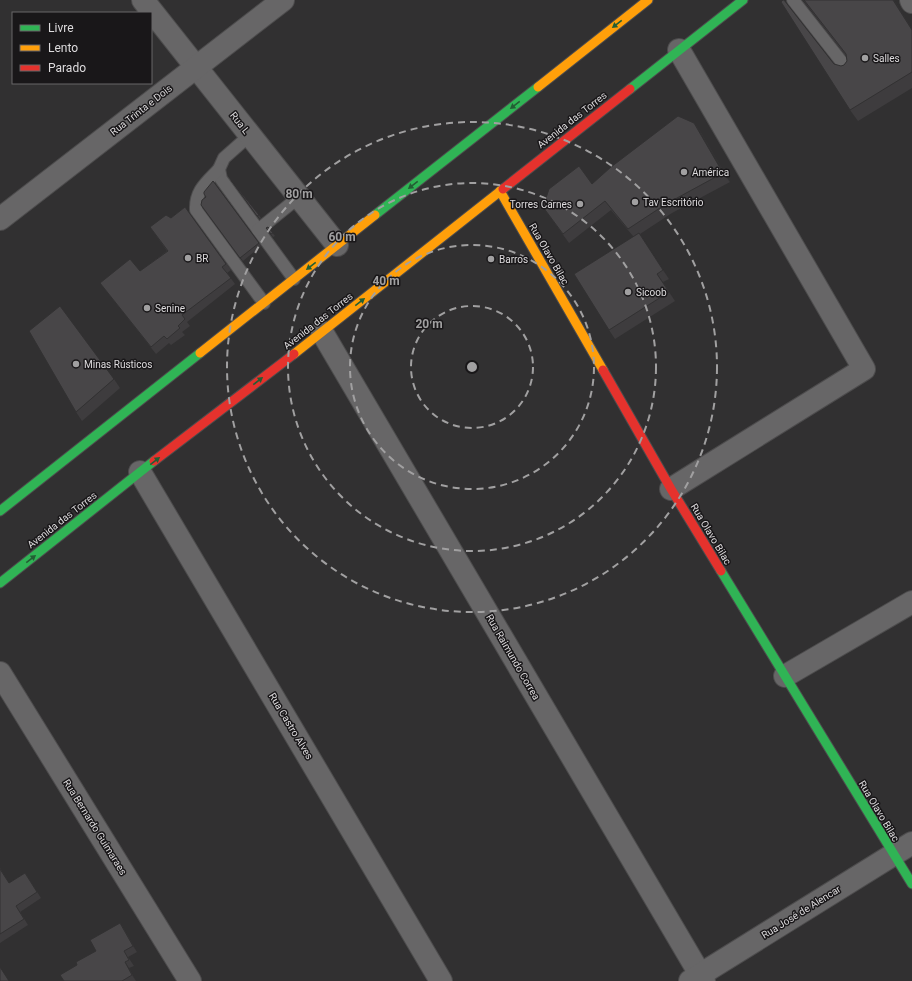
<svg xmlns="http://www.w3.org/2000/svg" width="912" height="981" font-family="Roboto,sans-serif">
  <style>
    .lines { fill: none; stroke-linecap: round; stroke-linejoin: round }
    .lane-casing { stroke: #4d4c4d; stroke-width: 14 }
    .street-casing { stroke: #4d4c4d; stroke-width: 24 }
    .fast-casing { stroke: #4d4c4d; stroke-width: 11 }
    .slow-casing { stroke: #4d4c4d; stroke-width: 11 }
    .jam-casing { stroke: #4d4c4d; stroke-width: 11 }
    .lane { stroke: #676667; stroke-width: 12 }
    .street { stroke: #676667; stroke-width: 22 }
    .fast { stroke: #30b455; stroke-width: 9 }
    .slow { stroke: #ff9f0a; stroke-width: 9 }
    .jam { stroke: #e5322d; stroke-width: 9 }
    .wall { fill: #3e3c3e }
    .shaded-wall { fill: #323132 }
    .building { fill: #484648; stroke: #323132 }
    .oneway { fill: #235e34 }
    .ring { fill: none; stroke: #a1a0a1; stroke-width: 2; stroke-dasharray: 7 5 }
    .poi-dot { fill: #a1a0a1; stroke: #191719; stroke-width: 1.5 }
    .labels { text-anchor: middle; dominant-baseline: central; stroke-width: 3; stroke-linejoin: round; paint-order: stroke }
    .poi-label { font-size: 10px; fill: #dedcde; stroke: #191719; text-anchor: start }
    .street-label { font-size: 10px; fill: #dedcde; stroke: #191719 }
    .centre { fill: #a1a0a1; stroke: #191719; stroke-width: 2 }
    .ring-label { font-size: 12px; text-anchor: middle; font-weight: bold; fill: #a1a0a1; stroke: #191719; stroke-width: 3; stroke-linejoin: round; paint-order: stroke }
  </style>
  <rect width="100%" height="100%" fill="#313031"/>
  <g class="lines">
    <g class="lane-casing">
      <g id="lane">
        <polyline points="793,0 848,70"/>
        <polyline points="250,135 224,158 219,169 221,179 294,279"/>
        <path d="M219,169C207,182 195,190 196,210L264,303"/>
        <polyline points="258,230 299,197"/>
      </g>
    </g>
    <g class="street-casing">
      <g id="street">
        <polyline points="143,0 337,245"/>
        <polyline points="911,0 912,2"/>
        <polyline points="0,219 283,0"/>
        <polyline points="322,332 704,981"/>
        <polyline points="140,472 441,981"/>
        <polyline points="671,489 864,369 679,50"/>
        <polyline points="0,673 190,981"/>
        <polyline points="785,676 912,602"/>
        <polyline points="690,981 912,843"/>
      </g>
    </g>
    <g class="fast-casing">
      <g id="fast">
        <polyline points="630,89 743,0"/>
        <polyline points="375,215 538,87"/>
        <polyline points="0,511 200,353"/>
        <polyline points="721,571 912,884"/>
        <polyline points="0,583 154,461"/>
      </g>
    </g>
    <g class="slow-casing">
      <g id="slow">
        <polyline points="538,87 648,0"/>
        <polyline points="500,191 603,370"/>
        <polyline points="200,353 375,215"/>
        <polyline points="294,354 503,189"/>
      </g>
    </g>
    <g class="jam-casing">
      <g id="jam">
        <polyline points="503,189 630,89"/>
        <polyline points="603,370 671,489 721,571"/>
        <polyline points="154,461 294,354"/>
      </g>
    </g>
    <use href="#lane" class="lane"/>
    <use href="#street" class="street"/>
    <use href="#fast" class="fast"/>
    <use href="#slow" class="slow"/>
    <use href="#jam" class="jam"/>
  </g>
  <g class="wall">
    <polygon points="803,0 894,0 912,29 912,88 858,121 850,110 841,66 844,65 847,61 846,56"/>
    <polygon points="694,123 700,131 730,182 672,213 640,234 669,279 663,282 675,301 615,339 609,330 633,236 611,210 569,243 543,207 592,184"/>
    <polygon points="231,180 259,215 261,218 260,219"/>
    <polygon points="213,181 261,246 243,261 201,205 206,197"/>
    <polygon points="185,207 231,270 227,273 235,284 187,322 190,326 182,332 185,335 171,345 169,343 156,354 100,283 140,271 167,251 150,227 171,218"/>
    <polygon points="268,227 275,236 273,237 266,228"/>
    <polygon points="114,379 120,388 82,421 76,412"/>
    <polygon points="0,868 9,883 25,873 41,898 20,912 28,925 0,943"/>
    <polygon points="120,923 124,929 137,952 128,957 134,966 129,968 136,981 64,981 77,965 96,951"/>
  </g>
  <g class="shaded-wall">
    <polygon points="893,0 894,0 912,29 912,30"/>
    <polygon points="694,123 700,131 730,182 723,173"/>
    <polygon points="639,233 645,241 669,279 663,270"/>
    <polygon points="657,274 663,282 675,301"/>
    <polygon points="120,923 124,929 137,952 133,946"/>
    <polygon points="125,962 129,968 136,981 132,975"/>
  </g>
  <g class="building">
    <polygon points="783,0 784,0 834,64 841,66 844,65 847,61 846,54 804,0 893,0 912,30 912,72 850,110 781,2"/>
    <polygon points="678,116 694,123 723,173 666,204 628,229 605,201 563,234 543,207 549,189 579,166 592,184 611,167"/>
    <polygon points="231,180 259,215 257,216"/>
    <polygon points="213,181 259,243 240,258 201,205 202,200 206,197 204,194 204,192"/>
    <polygon points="185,207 226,264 222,267 231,278 182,315 185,319 178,326 180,328 167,339 164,336 151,347 100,283 130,259 140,271 168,251 150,227 166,215 171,218"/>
    <polygon points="268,227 273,233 271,234 266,228"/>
    <polygon points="639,233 663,270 657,274 669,292 609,330 574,274"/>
    <polygon points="60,306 114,379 76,412 29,331"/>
    <polygon points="0,869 9,883 25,873 37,892 16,906 24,919 0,934"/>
    <polygon points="120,923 133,946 124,951 129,960 125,962 132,975 122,981 64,981 60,975 77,965 76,962 96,951 90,940"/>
    <polygon points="0,967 9,981 0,981"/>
  </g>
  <defs><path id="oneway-solid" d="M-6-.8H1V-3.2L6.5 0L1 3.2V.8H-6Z"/></defs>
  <g class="oneway">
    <use href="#oneway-solid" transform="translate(617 24) rotate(142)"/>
    <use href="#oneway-solid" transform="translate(515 105) rotate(142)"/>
    <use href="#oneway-solid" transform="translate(413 185) rotate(142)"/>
    <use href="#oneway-solid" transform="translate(311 266) rotate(142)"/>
    <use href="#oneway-solid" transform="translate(360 302) rotate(-38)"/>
    <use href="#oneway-solid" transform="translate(258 381) rotate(-38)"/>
    <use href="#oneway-solid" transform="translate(155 461) rotate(-38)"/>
    <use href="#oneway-solid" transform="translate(31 559) rotate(-38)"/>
  </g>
  <g class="ring">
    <circle cx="472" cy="367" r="61"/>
    <circle cx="472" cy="367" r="122"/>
    <circle cx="472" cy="367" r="184"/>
    <circle cx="472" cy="367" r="245"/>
  </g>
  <g class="poi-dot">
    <circle cx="865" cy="58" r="4"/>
    <circle cx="684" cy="172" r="4"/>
    <circle cx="635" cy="202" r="4"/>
    <circle cx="580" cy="204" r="4"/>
    <circle cx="188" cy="258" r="4"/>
    <circle cx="491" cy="259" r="4"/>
    <circle cx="628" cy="292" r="4"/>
    <circle cx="147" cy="308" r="4"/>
    <circle cx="76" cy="364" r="4"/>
  </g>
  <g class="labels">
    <g class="poi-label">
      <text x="873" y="58">Salles</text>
      <text x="692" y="172">América</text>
      <text x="643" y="202">Tav Escritório</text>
      <text x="572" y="204" text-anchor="end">Torres Carnes</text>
      <text x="196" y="258">BR</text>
      <text x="499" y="259">Barros</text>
      <text x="636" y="292">Sicoob</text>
      <text x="155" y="308">Senine</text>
      <text x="84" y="364">Minas Rústicos</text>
    </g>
    <g class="street-label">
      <text transform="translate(141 110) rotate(-38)">Rua Trinta e Dois</text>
      <text transform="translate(572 120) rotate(-38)">Avenida das Torres</text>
      <text transform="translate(240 123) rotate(52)">Rua L</text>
      <text transform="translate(549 254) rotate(60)">Rua Olavo Bilac</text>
      <text transform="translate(318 321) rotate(-38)">Avenida das Torres</text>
      <text transform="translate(62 520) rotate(-38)">Avenida das Torres</text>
      <text transform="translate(711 534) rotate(59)">Rua Olavo Bilac</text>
      <text transform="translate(513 657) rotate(60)">Rua Raimundo Correa</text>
      <text transform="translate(291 726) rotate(59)">Rua Castro Alves</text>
      <text transform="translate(879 811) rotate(59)">Rua Olavo Bilac</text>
      <text transform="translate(95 827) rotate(58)">Rua Bernardo Guimaraes</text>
      <text transform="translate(801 912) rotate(-32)">Rua José de Alencar</text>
    </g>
  </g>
  <circle cx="472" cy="367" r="6" class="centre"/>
  <g class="ring-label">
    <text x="299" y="198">80 m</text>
    <text x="342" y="241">60 m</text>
    <text x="386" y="285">40 m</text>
    <text x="429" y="328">20 m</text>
  </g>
  <rect x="12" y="12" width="140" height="72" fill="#191719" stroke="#686668"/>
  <rect x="20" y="25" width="20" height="6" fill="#30b455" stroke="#686668"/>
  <text x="48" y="32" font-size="12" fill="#dedcde">Livre</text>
  <rect x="20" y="45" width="20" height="6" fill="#ff9f0a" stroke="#686668"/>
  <text x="48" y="52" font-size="12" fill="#dedcde">Lento</text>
  <rect x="20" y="65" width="20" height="6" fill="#e5322d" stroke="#686668"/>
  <text x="48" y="72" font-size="12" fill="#dedcde">Parado</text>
</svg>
